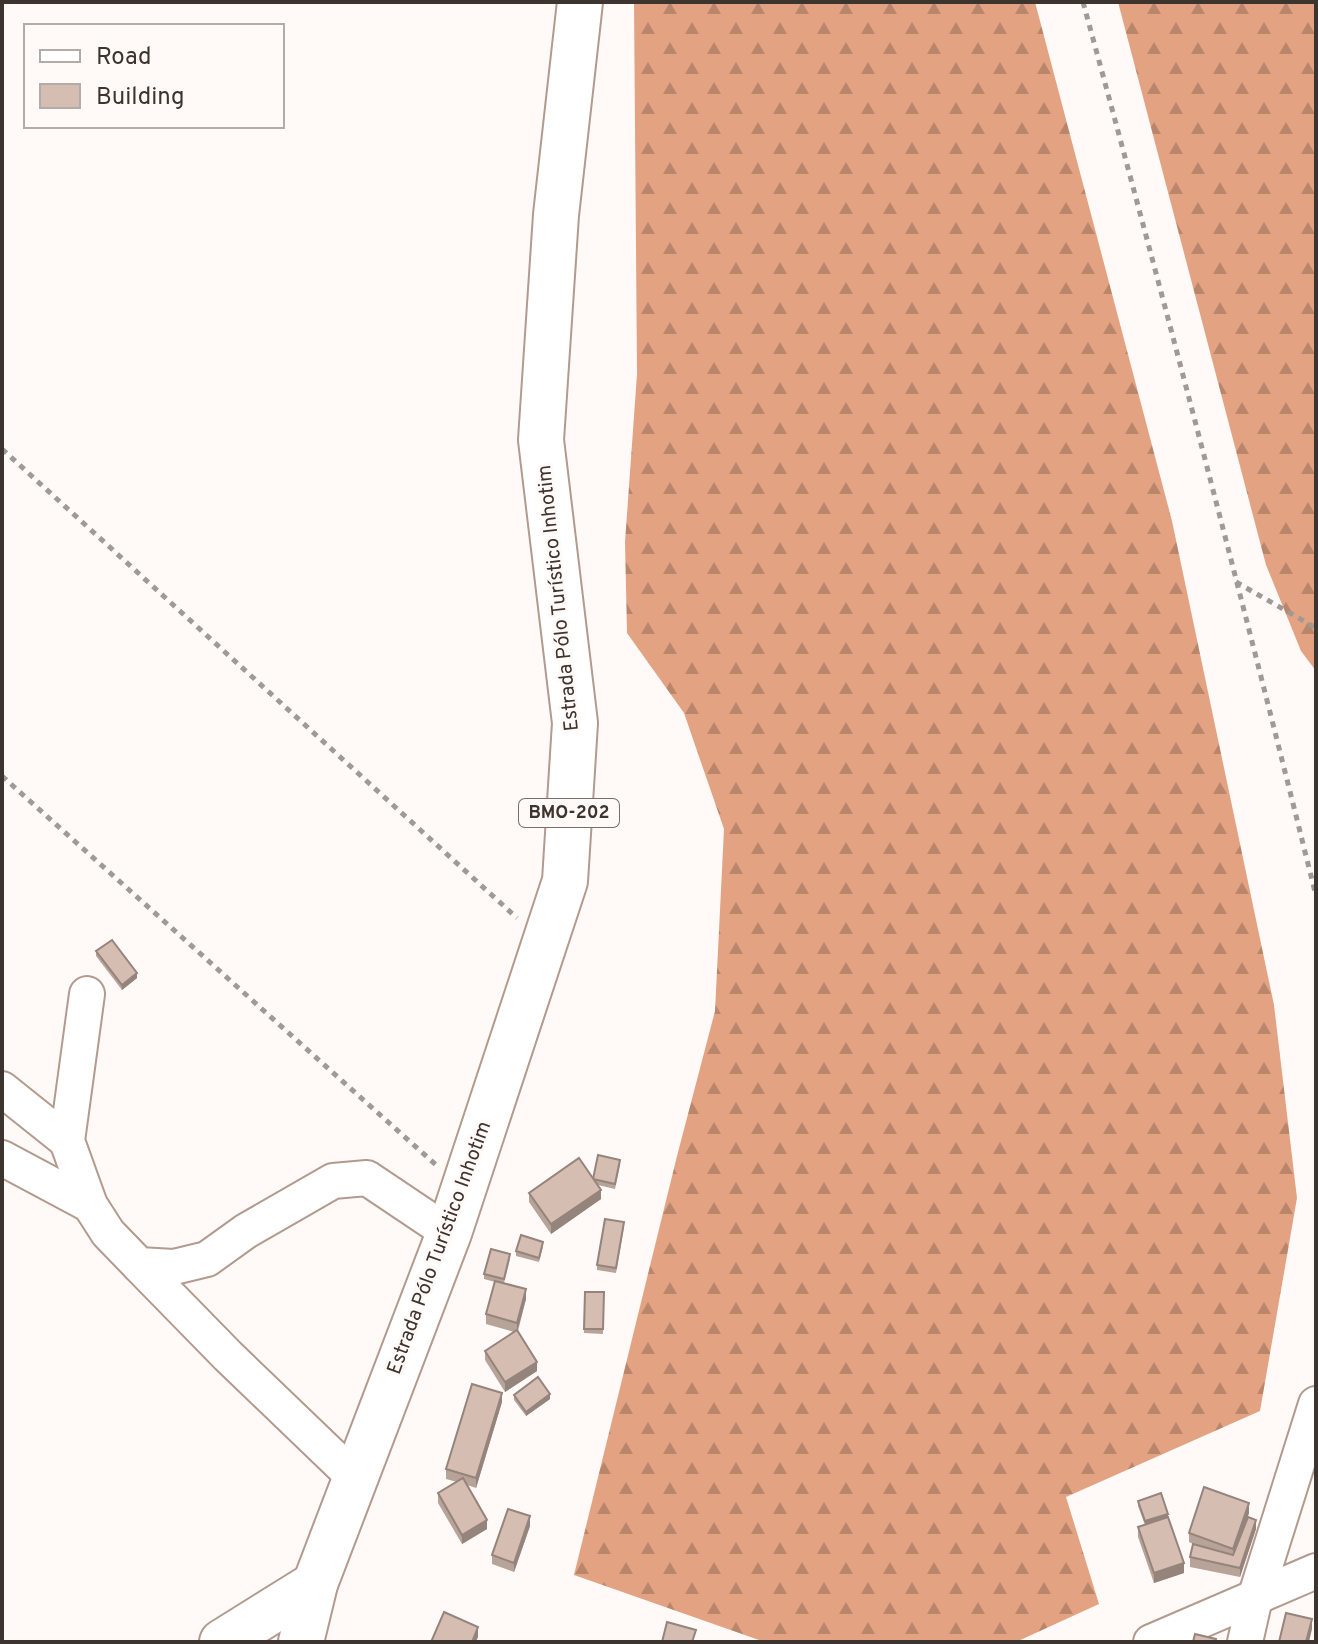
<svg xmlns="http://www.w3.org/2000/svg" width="1318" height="1644" font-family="Overpass,sans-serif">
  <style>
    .forest { fill: url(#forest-firs) }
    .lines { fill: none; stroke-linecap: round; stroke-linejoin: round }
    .minor-casing { stroke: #b29a8e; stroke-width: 38 }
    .major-casing { stroke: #b29a8e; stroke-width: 48 }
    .path { stroke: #a09995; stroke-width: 5; stroke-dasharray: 6 6; stroke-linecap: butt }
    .minor { stroke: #fff; stroke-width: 34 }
    .major { stroke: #fff; stroke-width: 44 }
    .wall { fill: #b7a398 }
    .shaded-wall { fill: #95847c }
    .building { fill: #d5bdb1; stroke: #95847c; stroke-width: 2 }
    .labels { text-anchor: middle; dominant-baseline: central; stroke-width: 6; stroke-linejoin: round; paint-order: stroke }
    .shield { fill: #fffaf7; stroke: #786f6b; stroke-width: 2 }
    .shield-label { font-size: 18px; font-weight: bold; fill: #3e342f }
    .street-label { font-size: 20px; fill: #3e342f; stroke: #fffaf7 }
  </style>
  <defs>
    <pattern id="forest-firs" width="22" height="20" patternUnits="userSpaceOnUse" patternTransform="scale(2)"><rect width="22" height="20" fill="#e3a382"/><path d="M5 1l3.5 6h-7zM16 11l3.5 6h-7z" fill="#b9866b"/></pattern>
  </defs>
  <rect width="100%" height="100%" fill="#fffaf7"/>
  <g class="forest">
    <polygon points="634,2 1035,2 1172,521 1274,1005 1297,1198 1260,1411 1066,1497 1099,1604 1016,1642 765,1642 574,1575 677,1156 715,1011 724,829 684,713 627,633 625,542 637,374"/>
    <polygon points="1118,2 1316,2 1316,671 1301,651 1266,565"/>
  </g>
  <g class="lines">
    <g class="minor-casing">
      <g id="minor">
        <polyline points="87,994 67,1141 90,1205 108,1233 139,1265 174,1267 207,1259 246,1231 333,1181 367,1178 449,1233"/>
        <polyline points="2,1089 67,1141"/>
        <polyline points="2,1158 90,1205"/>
        <polyline points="139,1265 228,1356 355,1478"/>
        <polyline points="1151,1642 1316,1571"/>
        <polyline points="1245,1642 1255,1598 1316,1404"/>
      </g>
    </g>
    <g class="major-casing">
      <g id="major">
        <polyline points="222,1642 315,1584"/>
        <polyline points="301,1642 315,1584 449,1233 565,881 575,723 541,440 556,215 580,2"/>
      </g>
    </g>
    <g class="path">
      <path d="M1083,2C1164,299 1242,597 1316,896"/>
      <polyline points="2,449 517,918"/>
      <polyline points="1236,582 1316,628"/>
      <polyline points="2,776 436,1165"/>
    </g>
    <use href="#minor" class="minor"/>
    <use href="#major" class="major"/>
  </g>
  <g class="wall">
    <polygon points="96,951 137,978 122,990 96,956"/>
    <polygon points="620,1165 615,1189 598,1185 601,1199 551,1234 529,1202 529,1193 593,1178"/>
    <polygon points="624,1227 616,1273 597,1270 597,1265"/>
    <polygon points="543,1247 539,1262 516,1256 516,1251"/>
    <polygon points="510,1259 504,1283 526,1299 518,1331 537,1371 505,1392 485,1360 485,1351 514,1332 486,1324 486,1314 495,1282 484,1279 484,1274"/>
    <polygon points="585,1292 604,1292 603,1334 584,1333"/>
    <polygon points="514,1395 550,1399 526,1416 514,1400"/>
    <polygon points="502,1402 476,1488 467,1485 487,1529 462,1544 438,1503 438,1493 457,1482 446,1479 446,1469"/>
    <polygon points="1138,1501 1168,1517 1184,1573 1154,1583 1138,1537 1138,1527 1145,1525 1138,1506"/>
    <polygon points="1249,1513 1246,1521 1256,1529 1240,1577 1190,1567 1190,1557 1193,1544 1189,1542 1189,1533"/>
    <polygon points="530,1526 514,1572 492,1564 492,1555"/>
  </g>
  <g class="shaded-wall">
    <polygon points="137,973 137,978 122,990 122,985"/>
    <polygon points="601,1190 601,1199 551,1234 551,1224"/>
    <polygon points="526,1289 526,1299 517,1332 517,1323"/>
    <polygon points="537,1362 537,1371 505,1392 505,1382"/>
    <polygon points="502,1393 502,1402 476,1488 476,1478"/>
    <polygon points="550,1394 550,1399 526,1416 526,1412"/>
    <polygon points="1249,1503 1249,1513 1233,1558 1233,1549"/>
    <polygon points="1168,1514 1168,1518 1145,1526 1145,1521"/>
    <polygon points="530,1516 530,1526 514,1572 514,1563"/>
    <polygon points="487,1520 487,1529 462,1544 462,1535"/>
    <polygon points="1256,1520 1256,1529 1240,1577 1240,1568"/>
    <polygon points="1184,1563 1184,1573 1154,1583 1154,1573"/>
    <polygon points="1312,1619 1312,1629 1309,1642 1306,1642"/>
    <polygon points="478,1627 478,1637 476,1642 472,1642"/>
  </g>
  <g class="building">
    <polygon points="112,940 137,973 122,985 96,951"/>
    <polygon points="598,1155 620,1160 615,1184 593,1179"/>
    <polygon points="579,1158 601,1190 551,1224 529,1193"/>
    <polygon points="605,1219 624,1222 616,1268 597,1265"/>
    <polygon points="521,1235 543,1242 539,1258 516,1251"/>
    <polygon points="491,1249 510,1254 504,1279 484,1274"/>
    <polygon points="495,1281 526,1289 517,1323 486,1314"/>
    <polygon points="585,1292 604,1292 603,1329 584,1329"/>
    <polygon points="517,1330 537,1362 505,1382 485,1351"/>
    <polygon points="538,1377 550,1394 526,1412 514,1395"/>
    <polygon points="472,1384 502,1393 476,1478 446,1469"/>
    <polygon points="463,1478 487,1520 462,1535 438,1493"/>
    <polygon points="1204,1487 1249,1503 1233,1549 1189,1533"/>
    <polygon points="1161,1493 1168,1514 1145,1521 1138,1501"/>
    <polygon points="508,1509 530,1516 514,1563 492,1555"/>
    <polygon points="1168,1517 1184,1563 1154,1573 1138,1527"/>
    <polygon points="1248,1517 1256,1520 1240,1568 1190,1557 1193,1544 1233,1555"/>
    <polygon points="444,1612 478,1627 472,1642 431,1642"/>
    <polygon points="1286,1613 1312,1619 1306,1642 1279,1642"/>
    <polygon points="667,1622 696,1630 692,1642 662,1642"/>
    <polygon points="1195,1634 1216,1639 1215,1642 1193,1642"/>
  </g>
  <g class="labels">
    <rect class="shield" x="519" y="799" width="100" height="28" rx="6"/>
    <g class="shield-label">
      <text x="569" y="813">BMO-202</text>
    </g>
    <g class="street-label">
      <text transform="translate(559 598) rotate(-96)">Estrada Pólo Turístico Inhotim</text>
      <text transform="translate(440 1248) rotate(-70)">Estrada Pólo Turístico Inhotim</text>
    </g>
  </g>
  <rect width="1318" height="1644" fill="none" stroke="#3e342f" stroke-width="8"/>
  <rect x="24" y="24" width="260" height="104" fill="#fffaf7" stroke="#b2aba7" stroke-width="2"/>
  <rect x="40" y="50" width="40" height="12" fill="#ffffff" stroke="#b2aba7" stroke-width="2"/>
  <text x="96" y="64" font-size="24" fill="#3e342f">Road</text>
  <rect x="40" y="84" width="40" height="24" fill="#d5bdb1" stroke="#b2aba7" stroke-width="2"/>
  <text x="96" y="104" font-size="24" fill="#3e342f">Building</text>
</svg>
